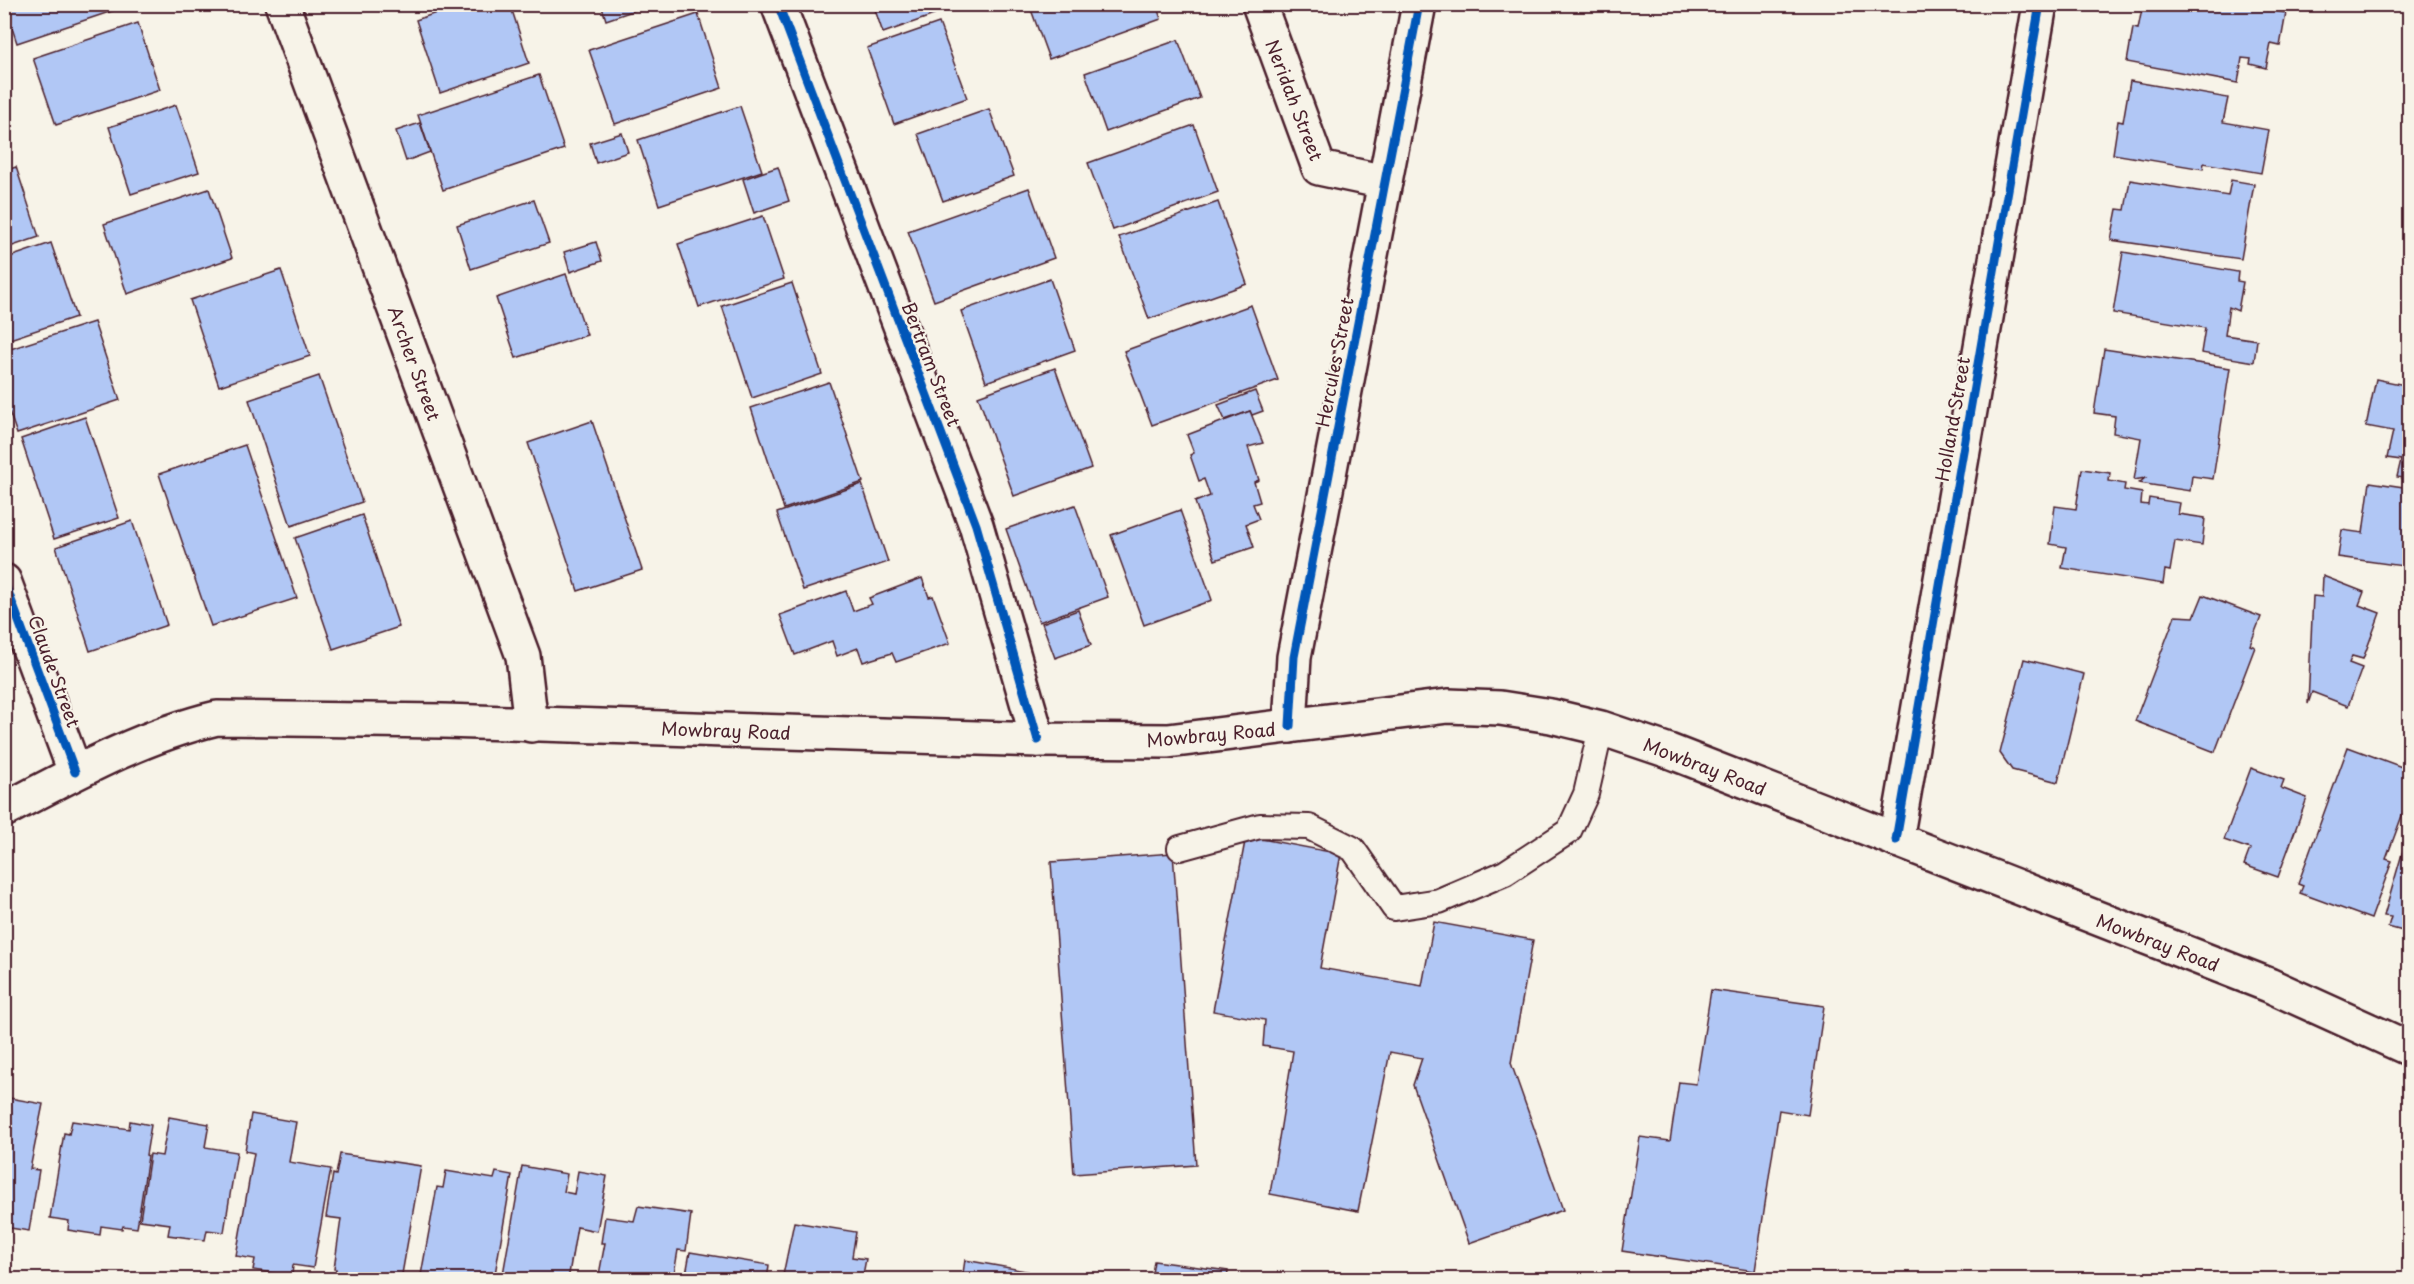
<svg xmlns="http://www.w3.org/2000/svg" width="2414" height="1284" font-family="'Playpen Sans',sans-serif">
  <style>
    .building { fill: #b1c7f5; stroke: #4a1f2b; stroke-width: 1.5 }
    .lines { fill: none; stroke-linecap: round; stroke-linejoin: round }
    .service-casing { stroke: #4a1f2b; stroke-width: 28 }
    .minor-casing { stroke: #4a1f2b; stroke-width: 38 }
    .secondary-casing { stroke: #4a1f2b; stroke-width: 38 }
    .service { stroke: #f7f3e8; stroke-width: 24 }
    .minor { stroke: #f7f3e8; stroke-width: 33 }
    .secondary { stroke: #f7f3e8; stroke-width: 33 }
    .cycleway-casing { stroke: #f7f3e8; stroke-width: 13 }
    .cycleway { stroke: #0057b8; stroke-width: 9 }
    .labels { text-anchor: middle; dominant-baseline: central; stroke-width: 4.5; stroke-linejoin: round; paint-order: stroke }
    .street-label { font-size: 18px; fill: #4a1f2b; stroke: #f7f3e8 }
  </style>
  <rect width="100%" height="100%" fill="#f7f3e8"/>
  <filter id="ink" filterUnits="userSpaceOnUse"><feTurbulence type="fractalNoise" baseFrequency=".0167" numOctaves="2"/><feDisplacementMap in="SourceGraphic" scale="12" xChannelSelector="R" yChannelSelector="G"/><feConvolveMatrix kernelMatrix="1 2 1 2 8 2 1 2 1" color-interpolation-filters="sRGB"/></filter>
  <g filter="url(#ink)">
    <g class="building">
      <polygon points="4,4 133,4 17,43"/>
      <polygon points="462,4 510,4 529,63 440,93 416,20"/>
      <polygon points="601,4 653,4 606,20"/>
      <polygon points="873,4 931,4 934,15 883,33"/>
      <polygon points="1029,4 1156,4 1161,19 1049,59"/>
      <polygon points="2143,4 2239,4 2286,13 2280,46 2271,44 2266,68 2250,64 2251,59 2242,58 2238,83 2127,62 2133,28 2138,29"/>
      <polygon points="698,14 722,88 615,124 589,50"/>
      <polygon points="138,23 160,90 56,125 33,58"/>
      <polygon points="939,23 967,98 894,124 867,48"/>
      <polygon points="1178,40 1200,98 1106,132 1085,73"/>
      <polygon points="539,75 564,149 443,190 418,115"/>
      <polygon points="2130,81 2228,98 2223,122 2269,130 2261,173 2204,163 2203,169 2113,154 2118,121 2123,122"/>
      <polygon points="176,105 199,172 131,194 109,127"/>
      <polygon points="740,106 762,171 659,205 638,140"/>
      <polygon points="989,109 1014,176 943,201 918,134"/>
      <polygon points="420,123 430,152 406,161 396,131"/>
      <polygon points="1194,125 1218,192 1113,230 1088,163"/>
      <polygon points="622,133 628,152 596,163 590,143"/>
      <polygon points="16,167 39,237 4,249 4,171"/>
      <polygon points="778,167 789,201 754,213 743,179"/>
      <polygon points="2130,180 2228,196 2231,180 2254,184 2241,259 2111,240 2117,209 2125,210"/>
      <polygon points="1029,188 1054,258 934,301 908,231"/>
      <polygon points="209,189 232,258 127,294 104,224"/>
      <polygon points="534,200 549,243 471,269 457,225"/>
      <polygon points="1218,202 1247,284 1149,319 1119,237"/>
      <polygon points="763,216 784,279 699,307 678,244"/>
      <polygon points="596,242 602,261 570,272 564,252"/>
      <polygon points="51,243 76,317 4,341 4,259"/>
      <polygon points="2123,252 2238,272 2237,281 2243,282 2238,311 2229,307 2225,335 2257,340 2254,362 2201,353 2205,328 2113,313"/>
      <polygon points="281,270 310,356 219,386 190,300"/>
      <polygon points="566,274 587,335 516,358 496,298"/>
      <polygon points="1050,279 1075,350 986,382 961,311"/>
      <polygon points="792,283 822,374 752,398 722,306"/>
      <polygon points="1251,305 1278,380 1152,425 1124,351"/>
      <polygon points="94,322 120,400 17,434 4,397 4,351"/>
      <polygon points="2104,349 2230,368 2213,479 2192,476 2190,491 2139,483 2145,478 2134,480 2141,438 2113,433 2115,416 2094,413"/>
      <polygon points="1055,368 1091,468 1014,496 978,396"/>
      <polygon points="319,376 362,502 291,526 249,400"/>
      <polygon points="2376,379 2410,386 2410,479 2397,477 2401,460 2387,458 2393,431 2366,426"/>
      <polygon points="829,382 863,482 784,509 751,408"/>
      <polygon points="1255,391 1263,411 1252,415 1250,411 1225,420 1218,405"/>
      <polygon points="1250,411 1263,443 1248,447 1259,480 1254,482 1260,502 1253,504 1259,519 1246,524 1254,547 1215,560 1195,502 1210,496 1204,479 1199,481 1190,455 1194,453 1187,435"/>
      <polygon points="85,417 119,518 54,539 21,439"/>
      <polygon points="592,421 642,570 578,591 528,443"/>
      <polygon points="245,445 297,598 211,626 159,474"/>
      <polygon points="2082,469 2110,473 2109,481 2125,484 2124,490 2142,493 2141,504 2148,505 2149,498 2180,503 2178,514 2205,518 2202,545 2175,541 2170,571 2165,570 2163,584 2062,568 2066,547 2050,544 2055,506 2076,509"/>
      <polygon points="2370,482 2410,488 2410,567 2338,557 2342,530 2363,533"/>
      <polygon points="862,484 888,562 803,590 777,513"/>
      <polygon points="1075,505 1108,597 1039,622 1006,529"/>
      <polygon points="1180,510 1212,600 1144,625 1111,535"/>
      <polygon points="362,515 399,627 333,649 295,538"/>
      <polygon points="132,521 167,625 90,651 56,547"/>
      <polygon points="2323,576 2364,592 2359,605 2380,613 2363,659 2352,656 2349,663 2362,668 2348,706 2312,692 2308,704 2313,596 2322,597"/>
      <polygon points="922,578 929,597 933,596 950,643 896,662 892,653 863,662 858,648 837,656 832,641 795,655 780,615 846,591 853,611 872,604 869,598"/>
      <polygon points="2203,595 2261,617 2250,645 2255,647 2215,752 2135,721 2175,616 2194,617"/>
      <polygon points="1078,610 1091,645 1055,658 1042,623"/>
      <polygon points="2024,659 2084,674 2058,782 2012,770 2000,753"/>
      <polygon points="2348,747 2410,770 2410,794 2386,859 2392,861 2371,919 2300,893 2303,886 2298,884"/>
      <polygon points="2251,768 2284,780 2281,788 2307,798 2278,877 2244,865 2250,849 2224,840"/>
      <polygon points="2410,826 2410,933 2388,927 2391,917 2384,916"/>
      <polygon points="1246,836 1341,854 1320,968 1422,986 1434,922 1533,940 1511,1063 1563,1210 1469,1243 1413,1085 1422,1058 1390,1052 1358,1211 1270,1194 1293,1051 1263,1046 1265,1020 1213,1011"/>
      <polygon points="1173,853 1196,1165 1074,1174 1051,862"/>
      <polygon points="1711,990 1824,1006 1808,1115 1779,1110 1755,1271 1622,1251 1640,1137 1670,1141 1679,1082 1696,1084"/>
      <polygon points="4,1097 43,1104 30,1169 39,1170 29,1231 4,1227"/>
      <polygon points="251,1114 296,1122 289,1162 331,1169 313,1268 293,1265 292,1276 253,1270 255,1259 236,1256 254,1153 245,1151"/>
      <polygon points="169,1117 209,1124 205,1147 237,1152 224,1232 207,1230 205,1240 168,1235 170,1224 140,1220 150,1154 162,1156"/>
      <polygon points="72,1121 129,1129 130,1121 151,1125 146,1155 148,1156 137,1228 123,1226 122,1229 101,1226 100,1235 68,1230 69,1221 50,1218 64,1133 69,1134"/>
      <polygon points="340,1154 421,1166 401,1280 334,1280 336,1269 334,1269 341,1219 326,1217 333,1174 336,1175"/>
      <polygon points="522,1166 567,1174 564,1192 574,1194 578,1171 607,1176 597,1231 577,1227 568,1280 502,1280"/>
      <polygon points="446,1171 494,1179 496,1172 512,1175 494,1280 437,1280 421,1275 437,1187 443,1188"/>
      <polygon points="638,1206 691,1214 686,1251 678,1250 673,1280 598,1280 605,1243 601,1243 605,1217 634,1221"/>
      <polygon points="794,1222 856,1232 852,1257 866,1259 862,1280 782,1280"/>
      <polygon points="690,1252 769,1265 767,1280 685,1280"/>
      <polygon points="965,1260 1048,1275 1047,1280 962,1280"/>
      <polygon points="1154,1261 1228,1271 1227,1280 1151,1280"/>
    </g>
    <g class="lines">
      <g class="service-casing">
        <polyline id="service" points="1180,848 1260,826 1309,827 1353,849 1394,908 1439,901 1505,873 1569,831 1586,794 1601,728"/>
      </g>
      <g class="minor-casing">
        <g id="minor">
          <polyline points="778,4 976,525 1038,740"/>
          <polyline points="1259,4 1319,168 1385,182"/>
          <polyline points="4,581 75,772"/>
          <polyline points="1290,726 1294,657 1419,4"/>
          <polyline points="1896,840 2040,4"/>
        </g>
      </g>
      <g class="secondary-casing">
        <g id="secondary">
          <polyline points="282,4 523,656 531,725"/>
          <path d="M4,810C73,774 141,736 217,718L443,721L1038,740L1168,741L1448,706L1500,708L1551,716L1601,728L1669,751L2269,985L2410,1049"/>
        </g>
      </g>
      <use href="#service" class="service"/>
      <use href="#minor" class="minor"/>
      <use href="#secondary" class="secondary"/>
      <g class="cycleway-casing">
        <g id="cycleway">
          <polyline points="778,4 976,525 1038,740"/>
          <polyline points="4,581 75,772"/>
          <polyline points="1290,726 1294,657 1419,4"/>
          <polyline points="1896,840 2040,4"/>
        </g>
      </g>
      <use href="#cycleway" class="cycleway"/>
    </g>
  </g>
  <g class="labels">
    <g class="street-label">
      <text transform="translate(1295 100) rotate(69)">Neridah Street</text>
      <text transform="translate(1334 362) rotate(-79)">Hercules Street</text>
      <text transform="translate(415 363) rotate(70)">Archer Street</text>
      <text transform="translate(932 364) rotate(69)">Bertram Street</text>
      <text transform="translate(1952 419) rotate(-80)">Holland Street</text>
      <text transform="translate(55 671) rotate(70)">Claude Street</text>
      <text transform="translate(726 730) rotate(2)">Mowbray Road</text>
      <text transform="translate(1211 734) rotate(-5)">Mowbray Road</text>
      <text transform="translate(1705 766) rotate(21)">Mowbray Road</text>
      <text transform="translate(2158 942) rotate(21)">Mowbray Road</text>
    </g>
  </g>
  <rect width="2414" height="1284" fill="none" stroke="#f7f3e8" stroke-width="24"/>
  <rect x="12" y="12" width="2390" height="1260" fill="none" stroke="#4a1f2b" stroke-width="2" filter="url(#ink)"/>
</svg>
